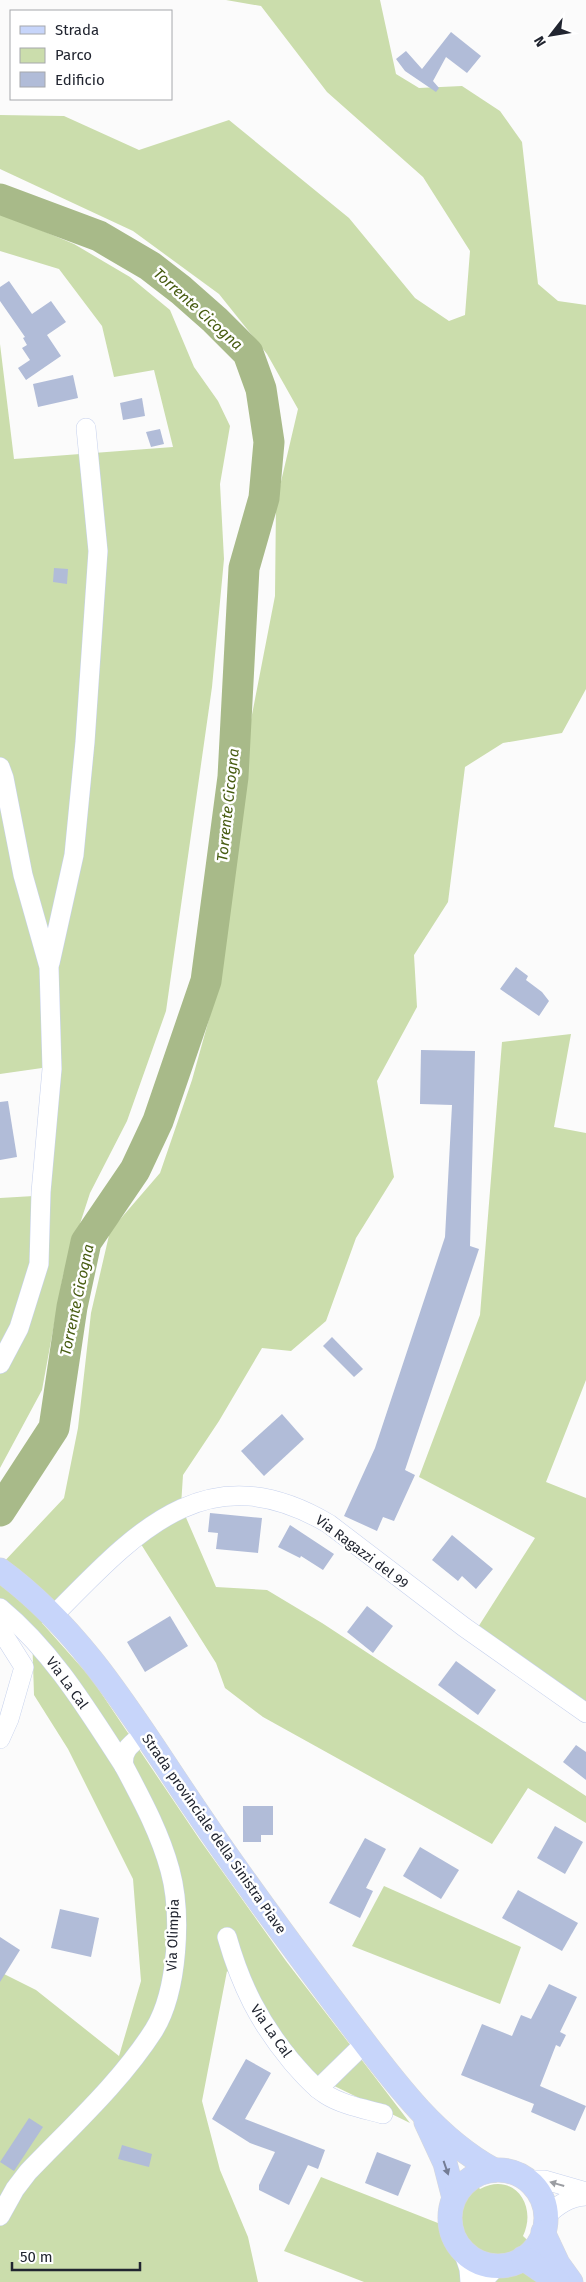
<svg xmlns="http://www.w3.org/2000/svg" width="586" height="2282" font-family="'Fira Sans',sans-serif">
  <style>
    .green { fill: #cbddac }
    .lines { fill: none; stroke-linecap: round; stroke-linejoin: round }
    .river { stroke: #a8ba89; stroke-width: 31 }
    .building { fill: #b1bcd8 }
    .minor-casing { stroke: #c6d1ed; stroke-width: 20 }
    .major-casing { stroke: #d7d8da; stroke-width: 25 }
    .minor { stroke: #fff; stroke-width: 19 }
    .major { stroke: #c7d5fa; stroke-width: 24 }
    .oneway { fill: #747d95 }
    .oneway2 { fill: #9b9da2 }
    .labels { text-anchor: middle; dominant-baseline: central; stroke-width: 5; stroke-linejoin: round; paint-order: stroke }
    .street-label { font-size: 14px; fill: #212530; stroke: #fff }
    .water-label { font-size: 15px; font-style: italic; fill: #475c11; stroke: #fff }
  </style>
  <rect width="100%" height="100%" fill="#fbfbfb"/>
  <g class="green">
    <polygon points="226,0 380,0 396,74 419,88 462,86 500,111 522,142 538,284 558,301 586,305 586,689 562,733 503,743 465,767 448,902 414,955 417,1007 377,1081 394,1177 356,1238 326,1321 291,1351 262,1348 219,1421 183,1475 181,1506 216,1587 267,1590 322,1623 586,1796 586,1823 528,1788 492,1844 263,1717 225,1688 216,1663 139,1541 42,1623 91,1678 200,1840 286,1961 410,2123 318,2078 227,1971 202,2101 220,2170 248,2237 258,2282 0,2282 0,1972 36,1990 119,2056 141,1981 133,1879 68,1749 34,1695 32,1633 0,1601 0,1566 64,1498 78,1428 91,1313 110,1231 160,1173 192,1080 221,976 249,730 275,596 276,503 298,409 267,354 219,294 133,231 0,169 0,115 64,116 139,150 229,120 349,218 415,298 449,321 465,315 470,251 423,177 327,92 261,6"/>
    <polygon points="0,213 74,244 130,277 170,310 194,367 218,401 230,426 220,484 224,559 212,687 166,1011 127,1121 90,1193 63,1276 42,1390 0,1468 0,1198 34,1196 56,1066 0,1074 0,344 14,459 173,447 154,370 114,377 102,326 59,269 0,251"/>
    <polygon points="571,1034 554,1127 586,1133 586,1380 546,1482 586,1498 586,1714 473,1635 535,1538 419,1477 480,1315 502,1042"/>
    <polygon points="384,1886 521,1947 500,2004 352,1946"/>
    <path d="M464,2171L480,2189C513,2171 538,2205 523,2236L572,2282H364L284,2251L321,2177L443,2225Z"/>
  </g>
  <g class="lines">
    <polyline class="river" points="0,199 99,236 150,266 181,290 215,320 248,353 261,389 269,442 264,498 244,568 233,777 206,981 158,1121 135,1170 86,1242 72,1307 54,1428 0,1511"/>
  </g>
  <g class="building">
    <polygon points="451,32 481,56 467,73 446,57 433,81 439,88 436,92 405,71 396,59 406,51 422,69"/>
    <polygon points="9,281 32,314 51,301 66,322 47,335 61,356 26,380 18,368 30,360 22,348 27,345 23,338 25,337 0,301 0,287"/>
    <polygon points="73,375 78,398 38,407 33,384"/>
    <polygon points="142,398 145,416 123,420 120,403"/>
    <polygon points="160,429 164,444 151,447 146,432"/>
    <polygon points="54,568 68,569 67,584 53,582"/>
    <polygon points="516,967 528,976 526,980 542,992 549,1001 539,1016 500,989"/>
    <polygon points="421,1050 475,1051 470,1246 479,1249 405,1470 415,1475 394,1521 383,1517 377,1531 344,1516 375,1448 445,1237 452,1105 420,1104"/>
    <polygon points="8,1101 17,1157 0,1160 0,1102"/>
    <polygon points="332,1337 363,1369 354,1377 323,1346"/>
    <polygon points="282,1414 304,1439 264,1476 241,1451"/>
    <polygon points="210,1513 262,1518 258,1553 216,1549 218,1533 208,1532"/>
    <polygon points="290,1525 334,1554 323,1570 301,1556 300,1558 278,1547"/>
    <polygon points="452,1535 493,1569 476,1589 462,1576 458,1581 432,1560"/>
    <polygon points="367,1606 393,1626 373,1653 347,1632"/>
    <polygon points="170,1616 188,1646 145,1672 127,1642"/>
    <polygon points="456,1661 496,1690 478,1715 438,1685"/>
    <polygon points="576,1745 586,1752 586,1780 563,1762"/>
    <polygon points="243,1806 273,1806 273,1835 261,1835 261,1842 243,1842"/>
    <polygon points="555,1826 583,1842 565,1874 537,1858"/>
    <polygon points="365,1838 386,1849 366,1888 373,1891 360,1918 329,1903"/>
    <polygon points="420,1847 459,1870 441,1899 403,1876"/>
    <polygon points="518,1890 578,1923 562,1951 502,1918"/>
    <polygon points="60,1909 99,1918 91,1957 51,1948"/>
    <polygon points="0,1937 20,1950 0,1982"/>
    <polygon points="549,1984 577,1997 560,2032 566,2035 560,2047 556,2045 540,2086 586,2106 575,2131 531,2112 534,2104 461,2075 482,2024 512,2036 521,2015 531,2019"/>
    <polygon points="246,2059 271,2073 245,2119 325,2150 318,2169 308,2165 289,2205 259,2190 259,2185 275,2152 250,2143 212,2119"/>
    <polygon points="29,2118 43,2127 14,2171 0,2162"/>
    <polygon points="122,2145 152,2154 149,2167 118,2159"/>
    <polygon points="377,2152 411,2165 398,2196 365,2183"/>
  </g>
  <g class="lines">
    <g class="minor-casing">
      <g id="minor">
        <polyline points="0,767 4,778 23,875 49,967 52,1069 41,1192 39,1264 19,1328 0,1364"/>
        <polyline points="50,963 74,855 85,742 98,551 86,428"/>
        <path d="M0,1608C53,1652 87,1709 124,1766"/>
        <path d="M53,1616C135,1533 206,1451 329,1524L464,1627L586,1713"/>
        <polyline points="0,1629 24,1667 9,1719 0,1739"/>
        <path d="M227,1937C241,1986 259,2022 292,2062C302,2073 312,2086 325,2094C342,2105 365,2109 383,2114"/>
        <polyline points="318,2089 365,2043"/>
        <polyline points="528,2180 545,2180 586,2192"/>
        <path d="M0,2216L15,2189L28,2172C71,2127 120,2083 154,2030C178,1991 182,1914 170,1870C160,1833 142,1800 124,1766C121,1749 133,1743 145,1733"/>
        <path d="M546,2216C558,2205 569,2197 586,2196"/>
        <polyline points="463,2251 469,2269 470,2282"/>
        <polyline points="482,2282 497,2266"/>
      </g>
    </g>
    <g class="major-casing">
      <g id="major">
        <path d="M0,1570C85,1632 137,1724 195,1809C244,1882 296,1952 349,2022C390,2076 433,2137 494,2170"/>
        <polyline points="426,2122 445,2163 454,2198"/>
        <circle cx="498" cy="2218" r="48"/>
        <polyline points="543,2232 558,2264 571,2282"/>
        <polyline points="523,2258 558,2282"/>
      </g>
    </g>
    <use href="#minor" class="minor"/>
    <use href="#major" class="major"/>
  </g>
  <defs><path id="oneway-solid" d="M-6-.8H1V-3.2L6.5 0L1 3.2V.8H-6Z" transform="scale(1.25)"/></defs>
  <use class="oneway" href="#oneway-solid" transform="translate(446 2168) rotate(71)"/>
  <use class="oneway2" href="#oneway-solid" transform="translate(557 2184) rotate(-164)"/>
  <g class="labels">
    <g class="street-label">
      <text transform="translate(362 1552) rotate(37)">Via Ragazzi del 99</text>
      <text transform="translate(67 1683) rotate(54)">Via La Cal</text>
      <text transform="translate(214 1834) rotate(55)">Strada provinciale della Sinistra Piave</text>
      <text transform="translate(173 1935) rotate(-88)">Via Olimpia</text>
      <text transform="translate(271 2031) rotate(55)">Via La Cal</text>
    </g>
    <g class="water-label">
      <text transform="translate(198 309) rotate(42)">Torrente Cicogna</text>
      <text transform="translate(228 805) rotate(-84)">Torrente Cicogna</text>
      <text transform="translate(77 1300) rotate(-78)">Torrente Cicogna</text>
    </g>
  </g>
  <rect x="10" y="10" width="162" height="90" fill="#ffffff" stroke="#a6a8ac"/>
  <rect x="20" y="26" width="25" height="8" fill="#c7d5fa" stroke="#a6a8ac"/>
  <text x="55" y="35" font-size="15" fill="#212530">Strada</text>
  <rect x="20" y="48" width="25" height="15" fill="#cbddac" stroke="#a6a8ac"/>
  <text x="55" y="60" font-size="15" fill="#212530">Parco</text>
  <rect x="20" y="72" width="25" height="15" fill="#b1bcd8" stroke="#a6a8ac"/>
  <text x="55" y="85" font-size="15" fill="#212530">Edificio</text>
  <g transform="translate(551 35) rotate(239)" stroke="#ffffff" stroke-width="4" paint-order="stroke">
  <path d="M0-4L9 19L0 12L-9 19Z" fill="#212530"/>
  <text y="-8" font-size="14" font-weight="bold" text-anchor="middle" fill="#212530">N</text>
  </g>
  <path d="M12 2262v8h128v-8" fill="none" stroke="#212530" stroke-width="2.5"/>
  <text x="20" y="2262" font-size="15" fill="#212530" stroke="#ffffff" stroke-width="4" paint-order="stroke">50 m</text>
</svg>
